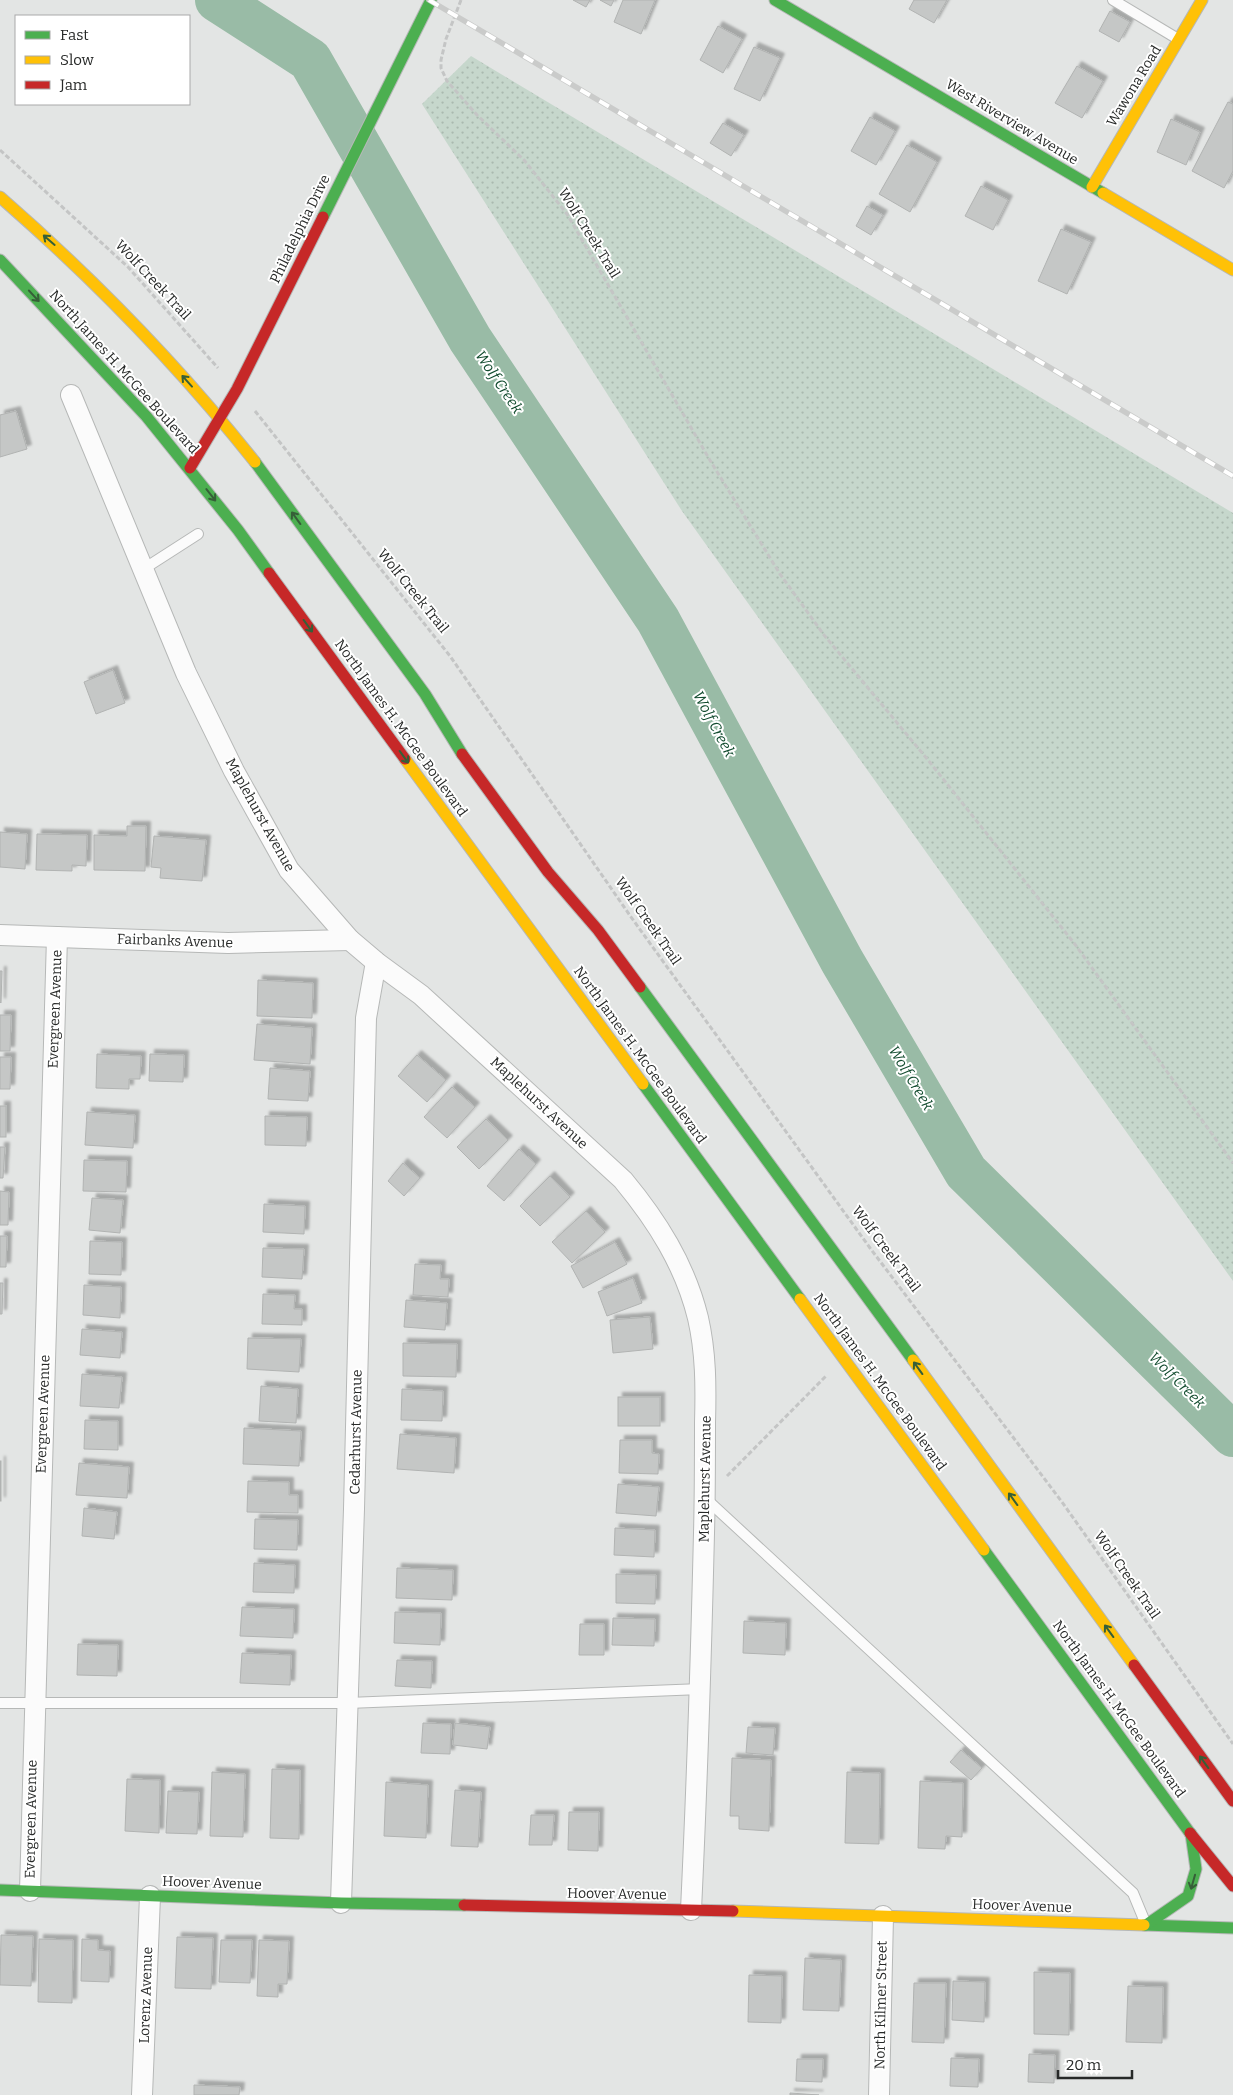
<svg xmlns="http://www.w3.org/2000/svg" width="1233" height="2095" font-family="Bitter,serif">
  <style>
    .grass { fill: url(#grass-dots) }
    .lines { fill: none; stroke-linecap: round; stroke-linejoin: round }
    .river { stroke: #99bba6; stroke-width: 44 }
    .building { fill: #c5c7c6; stroke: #b1b3b2; filter: url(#shadow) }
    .lane-casing { stroke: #b6b8b7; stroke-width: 12 }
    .street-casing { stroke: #b6b8b7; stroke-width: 22 }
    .fast-casing { stroke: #b6b8b7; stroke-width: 13 }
    .slow-casing { stroke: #b6b8b7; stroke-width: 13 }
    .jam-casing { stroke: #b6b8b7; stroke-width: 13 }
    .path { stroke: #c4c5c5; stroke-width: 3; stroke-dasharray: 5 2.5; stroke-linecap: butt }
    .lane { stroke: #fbfbfb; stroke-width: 10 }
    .street { stroke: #fbfbfb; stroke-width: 20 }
    .fast { stroke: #4caf50; stroke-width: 11 }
    .slow { stroke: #ffc107; stroke-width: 11 }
    .jam { stroke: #c62828; stroke-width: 11 }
    .rail-casing { stroke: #cacbca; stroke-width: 5.5 }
    .rail { stroke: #fff; stroke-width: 4; stroke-dasharray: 11; stroke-linecap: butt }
    .oneway { stroke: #365f38 }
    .labels { text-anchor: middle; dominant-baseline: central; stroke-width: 4; stroke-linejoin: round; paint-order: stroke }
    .street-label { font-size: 14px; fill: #272928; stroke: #fff }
    .water-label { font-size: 15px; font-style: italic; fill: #114b2e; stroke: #fff }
  </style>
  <defs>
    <pattern id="grass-dots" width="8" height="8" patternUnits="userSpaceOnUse" patternTransform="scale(1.25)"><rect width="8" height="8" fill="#c6d7cc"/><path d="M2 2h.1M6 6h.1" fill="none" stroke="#aab9af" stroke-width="1.8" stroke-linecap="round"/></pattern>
    <filter id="shadow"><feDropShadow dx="4.5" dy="-4.5" stdDeviation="1" flood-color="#0004"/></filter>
  </defs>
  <rect width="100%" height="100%" fill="#e3e5e4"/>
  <polygon class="grass" points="471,56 1233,513 1233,1281 682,511 422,104"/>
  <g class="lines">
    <polyline class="river" points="217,0 310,60 470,339 658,620 842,961 966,1172 1233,1435"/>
  </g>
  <g class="building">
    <polygon points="573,0 590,0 586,7"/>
    <polygon points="600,0 614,0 611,6"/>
    <polygon points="623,0 655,0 641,34 614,22"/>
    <polygon points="914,0 947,0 934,23 909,9"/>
    <polygon points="1110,11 1130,22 1119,42 1099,31"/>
    <polygon points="718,26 742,39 723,73 700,60"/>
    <polygon points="754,47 780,58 760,101 734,89"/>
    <polygon points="1077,66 1103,81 1082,118 1055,103"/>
    <polygon points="1228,102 1233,104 1233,171 1224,188 1192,171"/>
    <polygon points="870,117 895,131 876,165 851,151"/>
    <polygon points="1171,119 1200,132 1186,165 1157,152"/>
    <polygon points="723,123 744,135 731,156 710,143"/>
    <polygon points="907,145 937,162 910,212 879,194"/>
    <polygon points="981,186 1008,200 993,230 965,216"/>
    <polygon points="867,206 883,215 871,235 856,226"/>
    <polygon points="1061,229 1091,242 1067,294 1038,281"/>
    <polygon points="16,411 27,449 0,457 0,415"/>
    <polygon points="113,670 125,703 96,714 84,682"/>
    <polygon points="127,826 146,826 145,871 94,870 94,835 127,836"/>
    <polygon points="0,832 27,834 25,869 0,867"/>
    <polygon points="37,834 87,835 86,866 72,865 72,871 36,870"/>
    <polygon points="154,836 206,840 202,881 160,878 161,868 151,867"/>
    <polygon points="0,971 2,971 1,1003 0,1002"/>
    <polygon points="258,980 313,983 312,1018 257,1016"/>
    <polygon points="0,1015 11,1015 10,1051 0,1051"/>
    <polygon points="257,1024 312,1028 310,1064 254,1060"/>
    <polygon points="97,1054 141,1056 140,1079 129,1079 129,1089 96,1088"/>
    <polygon points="150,1054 184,1055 183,1082 149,1081"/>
    <polygon points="417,1055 446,1080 427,1102 398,1076"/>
    <polygon points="0,1057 11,1057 10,1089 0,1089"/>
    <polygon points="270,1068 310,1071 308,1101 268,1099"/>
    <polygon points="452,1087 475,1107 447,1138 424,1117"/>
    <rect x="0" y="1106" width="6" height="31"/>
    <polygon points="87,1112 135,1115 133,1148 85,1145"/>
    <polygon points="265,1116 307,1117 306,1146 265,1145"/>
    <polygon points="486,1119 508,1140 479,1169 457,1147"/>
    <polygon points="0,1147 5,1147 3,1178 0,1178"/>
    <polygon points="519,1149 536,1164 504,1201 487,1186"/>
    <polygon points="84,1160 127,1161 126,1192 83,1191"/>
    <polygon points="403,1163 420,1178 404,1196 388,1181"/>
    <polygon points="550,1176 570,1197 540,1226 520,1206"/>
    <polygon points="0,1191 9,1192 8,1225 0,1225"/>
    <polygon points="92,1198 123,1200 120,1233 89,1230"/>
    <polygon points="264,1204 305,1206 304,1234 263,1232"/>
    <polygon points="586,1211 605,1232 572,1263 552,1242"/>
    <polygon points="0,1236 7,1236 6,1267 0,1267"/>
    <polygon points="90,1241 122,1242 121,1275 89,1274"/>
    <polygon points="615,1242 627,1264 583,1288 571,1266"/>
    <polygon points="263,1248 304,1249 302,1279 262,1277"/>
    <polygon points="415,1264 441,1265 440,1279 449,1279 448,1297 413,1295"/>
    <polygon points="633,1278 642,1303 607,1316 598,1292"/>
    <polygon points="0,1283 3,1283 2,1314 0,1314"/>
    <polygon points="84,1285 121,1287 120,1318 83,1315"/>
    <polygon points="263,1294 295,1295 294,1309 302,1309 302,1325 262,1324"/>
    <polygon points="406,1300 447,1303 445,1330 404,1327"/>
    <polygon points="650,1317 653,1349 613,1353 610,1320"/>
    <polygon points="82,1329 122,1332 120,1358 80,1355"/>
    <polygon points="248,1338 301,1339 299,1372 247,1369"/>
    <polygon points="403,1343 457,1344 456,1377 403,1376"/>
    <polygon points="82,1374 122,1377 119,1408 80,1406"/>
    <polygon points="261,1386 298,1389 296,1423 259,1421"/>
    <polygon points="402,1389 443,1391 442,1421 401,1420"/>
    <rect x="618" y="1397" width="42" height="29"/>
    <polygon points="85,1420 118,1421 118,1450 84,1449"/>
    <polygon points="244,1428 301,1431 299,1466 243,1464"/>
    <polygon points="400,1434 456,1438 454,1473 397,1469"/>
    <polygon points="620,1440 652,1440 652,1453 659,1454 658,1474 619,1473"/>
    <rect x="0" y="1461" width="1" height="40"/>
    <polygon points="79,1463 129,1467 127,1498 76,1495"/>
    <polygon points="248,1481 289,1482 289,1495 298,1495 298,1513 247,1512"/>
    <polygon points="618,1484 659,1487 656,1516 616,1513"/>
    <polygon points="84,1508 117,1512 114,1539 82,1536"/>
    <polygon points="255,1519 298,1520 297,1550 254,1549"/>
    <polygon points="615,1528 655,1530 654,1557 614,1555"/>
    <polygon points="254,1563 295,1565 294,1593 253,1592"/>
    <polygon points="397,1568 453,1570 452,1600 396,1598"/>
    <polygon points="616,1574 656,1575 655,1604 616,1603"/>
    <polygon points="242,1607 294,1609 293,1638 240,1636"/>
    <polygon points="395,1612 441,1613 440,1645 394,1643"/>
    <polygon points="613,1618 655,1619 654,1646 612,1645"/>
    <polygon points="744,1621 786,1623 785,1655 743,1653"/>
    <polygon points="580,1624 604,1624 604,1655 579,1655"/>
    <polygon points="78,1644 118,1645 117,1676 77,1675"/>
    <polygon points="242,1653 291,1655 290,1685 240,1683"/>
    <polygon points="397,1660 432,1661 431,1688 395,1686"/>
    <polygon points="423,1723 451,1724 450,1754 421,1753"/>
    <polygon points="455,1723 490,1727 487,1749 453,1745"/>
    <polygon points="748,1727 775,1728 773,1755 746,1753"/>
    <polygon points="961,1750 982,1768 971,1780 950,1762"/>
    <polygon points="732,1758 771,1760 769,1831 739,1829 739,1816 730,1816"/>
    <polygon points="272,1769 300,1770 299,1839 270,1838"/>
    <polygon points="212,1772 245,1774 243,1837 210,1836"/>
    <polygon points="847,1772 880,1773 879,1844 845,1843"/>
    <polygon points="127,1779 160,1780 159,1833 125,1831"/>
    <polygon points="920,1781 963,1783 962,1837 946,1836 945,1849 918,1848"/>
    <polygon points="386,1782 428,1785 426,1838 384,1836"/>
    <polygon points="455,1790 481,1792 478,1847 451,1846"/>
    <polygon points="168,1791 199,1792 197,1834 166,1833"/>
    <polygon points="569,1812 599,1812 598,1851 568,1850"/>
    <polygon points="531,1815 554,1815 552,1845 529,1845"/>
    <polygon points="1,1935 33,1936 31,1986 0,1985"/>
    <polygon points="177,1937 213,1938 211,1989 175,1988"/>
    <polygon points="39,1939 73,1940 72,2003 38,2002"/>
    <polygon points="82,1939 98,1940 98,1950 110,1951 109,1982 81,1981"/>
    <polygon points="221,1940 252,1940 250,1983 219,1982"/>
    <polygon points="259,1940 289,1941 287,1984 278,1984 278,1997 257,1996"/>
    <polygon points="805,1958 841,1960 839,2011 803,2010"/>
    <polygon points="1034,1972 1070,1973 1069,2035 1034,2034"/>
    <polygon points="749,1975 782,1976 781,2023 748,2022"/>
    <polygon points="953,1981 985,1982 984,2022 952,2020"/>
    <polygon points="914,1983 946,1983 944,2043 912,2042"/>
    <polygon points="1128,1986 1163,1987 1162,2043 1126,2042"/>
    <polygon points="1029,2054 1055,2055 1054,2083 1028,2082"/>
    <polygon points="951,2058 979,2059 978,2087 950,2086"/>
    <polygon points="797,2059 823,2059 822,2082 796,2081"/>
    <polygon points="194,2085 240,2087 239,2095 194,2095"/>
    <polygon points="790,2093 819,2095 790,2095"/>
  </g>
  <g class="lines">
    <g class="lane-casing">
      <g id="lane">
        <polyline points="1113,0 1178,39"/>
        <polyline points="142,570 198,534"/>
        <polyline points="705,1498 1133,1893 1145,1922"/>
        <polyline points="0,1703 348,1703 701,1689"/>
      </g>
    </g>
    <g class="street-casing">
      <g id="street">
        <path d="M71,395L186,673L234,771L289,870L350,940L376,962L421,995L623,1180C657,1221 685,1265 698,1318C706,1353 706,1387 705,1423C705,1460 705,1496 704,1533C701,1659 697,1784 691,1910"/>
        <polyline points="0,935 228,943 350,940"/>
        <polyline points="30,1891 57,937"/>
        <polyline points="341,1903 354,1509 366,1018 376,962"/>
        <polyline points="142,2095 150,1896"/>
        <polyline points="879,2095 883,1916"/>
      </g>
    </g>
    <g class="fast-casing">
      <g id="fast">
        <polyline points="775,0 1103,193"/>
        <polyline points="323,217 431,0"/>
        <polyline points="0,260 146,416 238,530 269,573"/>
        <polyline points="255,462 425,694 462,754"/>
        <polyline points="640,987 913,1360"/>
        <polyline points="643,1084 800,1299"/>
        <polyline points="984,1550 1190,1833"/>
        <polyline points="0,1890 341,1903 464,1905"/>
        <polyline points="1144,1925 1233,1928"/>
        <polyline points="1146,1925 1188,1896 1196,1869 1191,1834"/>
      </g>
    </g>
    <g class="slow-casing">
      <g id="slow">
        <polyline points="1092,187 1202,0"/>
        <polyline points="1103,193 1233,270"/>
        <path d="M0,197C93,278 178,365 255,462"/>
        <polyline points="405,759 643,1084"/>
        <polyline points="800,1299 984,1550"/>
        <polyline points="913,1360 1134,1665"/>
        <polyline points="733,1911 1144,1925"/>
      </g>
    </g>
    <g class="jam-casing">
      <g id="jam">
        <polyline points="190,468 237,389 323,217"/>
        <polyline points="269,573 405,759"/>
        <polyline points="462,754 548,872 598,930 640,987"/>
        <polyline points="1134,1665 1233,1801"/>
        <polyline points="1190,1833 1233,1886"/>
        <polyline points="464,1905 733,1911"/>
      </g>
    </g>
    <g class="path">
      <polyline points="461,0 446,39 441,60 441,68 447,81 477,115 524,160 567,214 711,462 780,574 824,635 928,760 1074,943 1233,1163"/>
      <polyline points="0,150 128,267 218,368"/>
      <polyline points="255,411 450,656 631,917 870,1248 1062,1502 1233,1744"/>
      <polyline points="727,1476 826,1376"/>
    </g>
    <use href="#lane" class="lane"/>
    <use href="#street" class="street"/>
    <use href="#fast" class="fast"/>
    <use href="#slow" class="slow"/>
    <use href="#jam" class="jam"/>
    <g class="rail-casing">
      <polyline id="rail" points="429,0 1233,476"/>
    </g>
    <use href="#rail" class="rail"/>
  </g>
  <defs><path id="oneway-shaft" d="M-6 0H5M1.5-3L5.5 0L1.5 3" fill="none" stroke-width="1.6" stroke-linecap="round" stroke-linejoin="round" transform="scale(1.25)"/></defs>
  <g class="oneway">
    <use href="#oneway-shaft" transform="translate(49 240) rotate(-139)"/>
    <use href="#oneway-shaft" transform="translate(34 296) rotate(47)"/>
    <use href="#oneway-shaft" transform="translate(187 381) rotate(-132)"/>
    <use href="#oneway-shaft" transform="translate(211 495) rotate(52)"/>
    <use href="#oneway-shaft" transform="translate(296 518) rotate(-126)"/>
    <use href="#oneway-shaft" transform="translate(308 626) rotate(54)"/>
    <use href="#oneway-shaft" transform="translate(404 757) rotate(54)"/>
    <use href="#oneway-shaft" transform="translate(918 1368) rotate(-126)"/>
    <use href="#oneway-shaft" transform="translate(1013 1499) rotate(-126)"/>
    <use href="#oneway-shaft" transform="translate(1109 1631) rotate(-126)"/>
    <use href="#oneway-shaft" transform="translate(1204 1762) rotate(-126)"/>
    <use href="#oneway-shaft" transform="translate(1193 1882) rotate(106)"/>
  </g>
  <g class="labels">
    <g class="street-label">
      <text transform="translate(1134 86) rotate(-59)">Wawona Road</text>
      <text transform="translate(1012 122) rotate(31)">West Riverview Avenue</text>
      <text transform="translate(300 229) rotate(-64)">Philadelphia Drive</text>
      <text transform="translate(589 233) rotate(58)">Wolf Creek Trail</text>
      <text transform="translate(153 280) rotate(47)">Wolf Creek Trail</text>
      <text transform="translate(124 372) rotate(48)">North James H. McGee Boulevard</text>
      <text transform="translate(413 591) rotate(51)">Wolf Creek Trail</text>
      <text transform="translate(401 728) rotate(54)">North James H. McGee Boulevard</text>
      <text transform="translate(260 815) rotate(61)">Maplehurst Avenue</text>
      <text transform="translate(648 921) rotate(55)">Wolf Creek Trail</text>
      <text transform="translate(175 941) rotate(2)">Fairbanks Avenue</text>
      <text transform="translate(55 1009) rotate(-88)">Evergreen Avenue</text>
      <text transform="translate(640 1055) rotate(54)">North James H. McGee Boulevard</text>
      <text transform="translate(539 1103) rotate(43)">Maplehurst Avenue</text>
      <text transform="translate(886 1249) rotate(53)">Wolf Creek Trail</text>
      <text transform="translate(880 1382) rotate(54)">North James H. McGee Boulevard</text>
      <text transform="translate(43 1414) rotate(-88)">Evergreen Avenue</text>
      <text transform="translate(356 1432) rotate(-89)">Cedarhurst Avenue</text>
      <text transform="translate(705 1479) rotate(-89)">Maplehurst Avenue</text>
      <text transform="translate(1127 1575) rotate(55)">Wolf Creek Trail</text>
      <text transform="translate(1119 1709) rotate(54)">North James H. McGee Boulevard</text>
      <text transform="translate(31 1819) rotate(-89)">Evergreen Avenue</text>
      <text transform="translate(212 1883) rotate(2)">Hoover Avenue</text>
      <text transform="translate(617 1894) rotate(1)">Hoover Avenue</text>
      <text transform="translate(1022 1906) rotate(2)">Hoover Avenue</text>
      <text transform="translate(146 1995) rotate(-88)">Lorenz Avenue</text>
      <text transform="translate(881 2005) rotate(-89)">North Kilmer Street</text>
    </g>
    <g class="water-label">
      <text transform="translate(499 382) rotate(56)">Wolf Creek</text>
      <text transform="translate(714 724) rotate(62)">Wolf Creek</text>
      <text transform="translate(911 1078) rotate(59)">Wolf Creek</text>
      <text transform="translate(1177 1380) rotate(45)">Wolf Creek</text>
    </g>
  </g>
  <rect x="15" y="15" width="175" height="90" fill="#ffffff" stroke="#a9a9a9"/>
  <rect x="25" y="31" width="25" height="8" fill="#4caf50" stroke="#a9a9a9"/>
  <text x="60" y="40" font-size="15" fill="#272928">Fast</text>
  <rect x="25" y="56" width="25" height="8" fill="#ffc107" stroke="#a9a9a9"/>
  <text x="60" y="65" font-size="15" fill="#272928">Slow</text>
  <rect x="25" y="81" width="25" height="8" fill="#c62828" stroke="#a9a9a9"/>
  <text x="60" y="90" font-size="15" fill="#272928">Jam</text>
  <path d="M1058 2070v8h74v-8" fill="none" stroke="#272928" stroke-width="2.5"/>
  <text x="1066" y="2070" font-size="15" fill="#272928" stroke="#ffffff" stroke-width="4" paint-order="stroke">20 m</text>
</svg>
